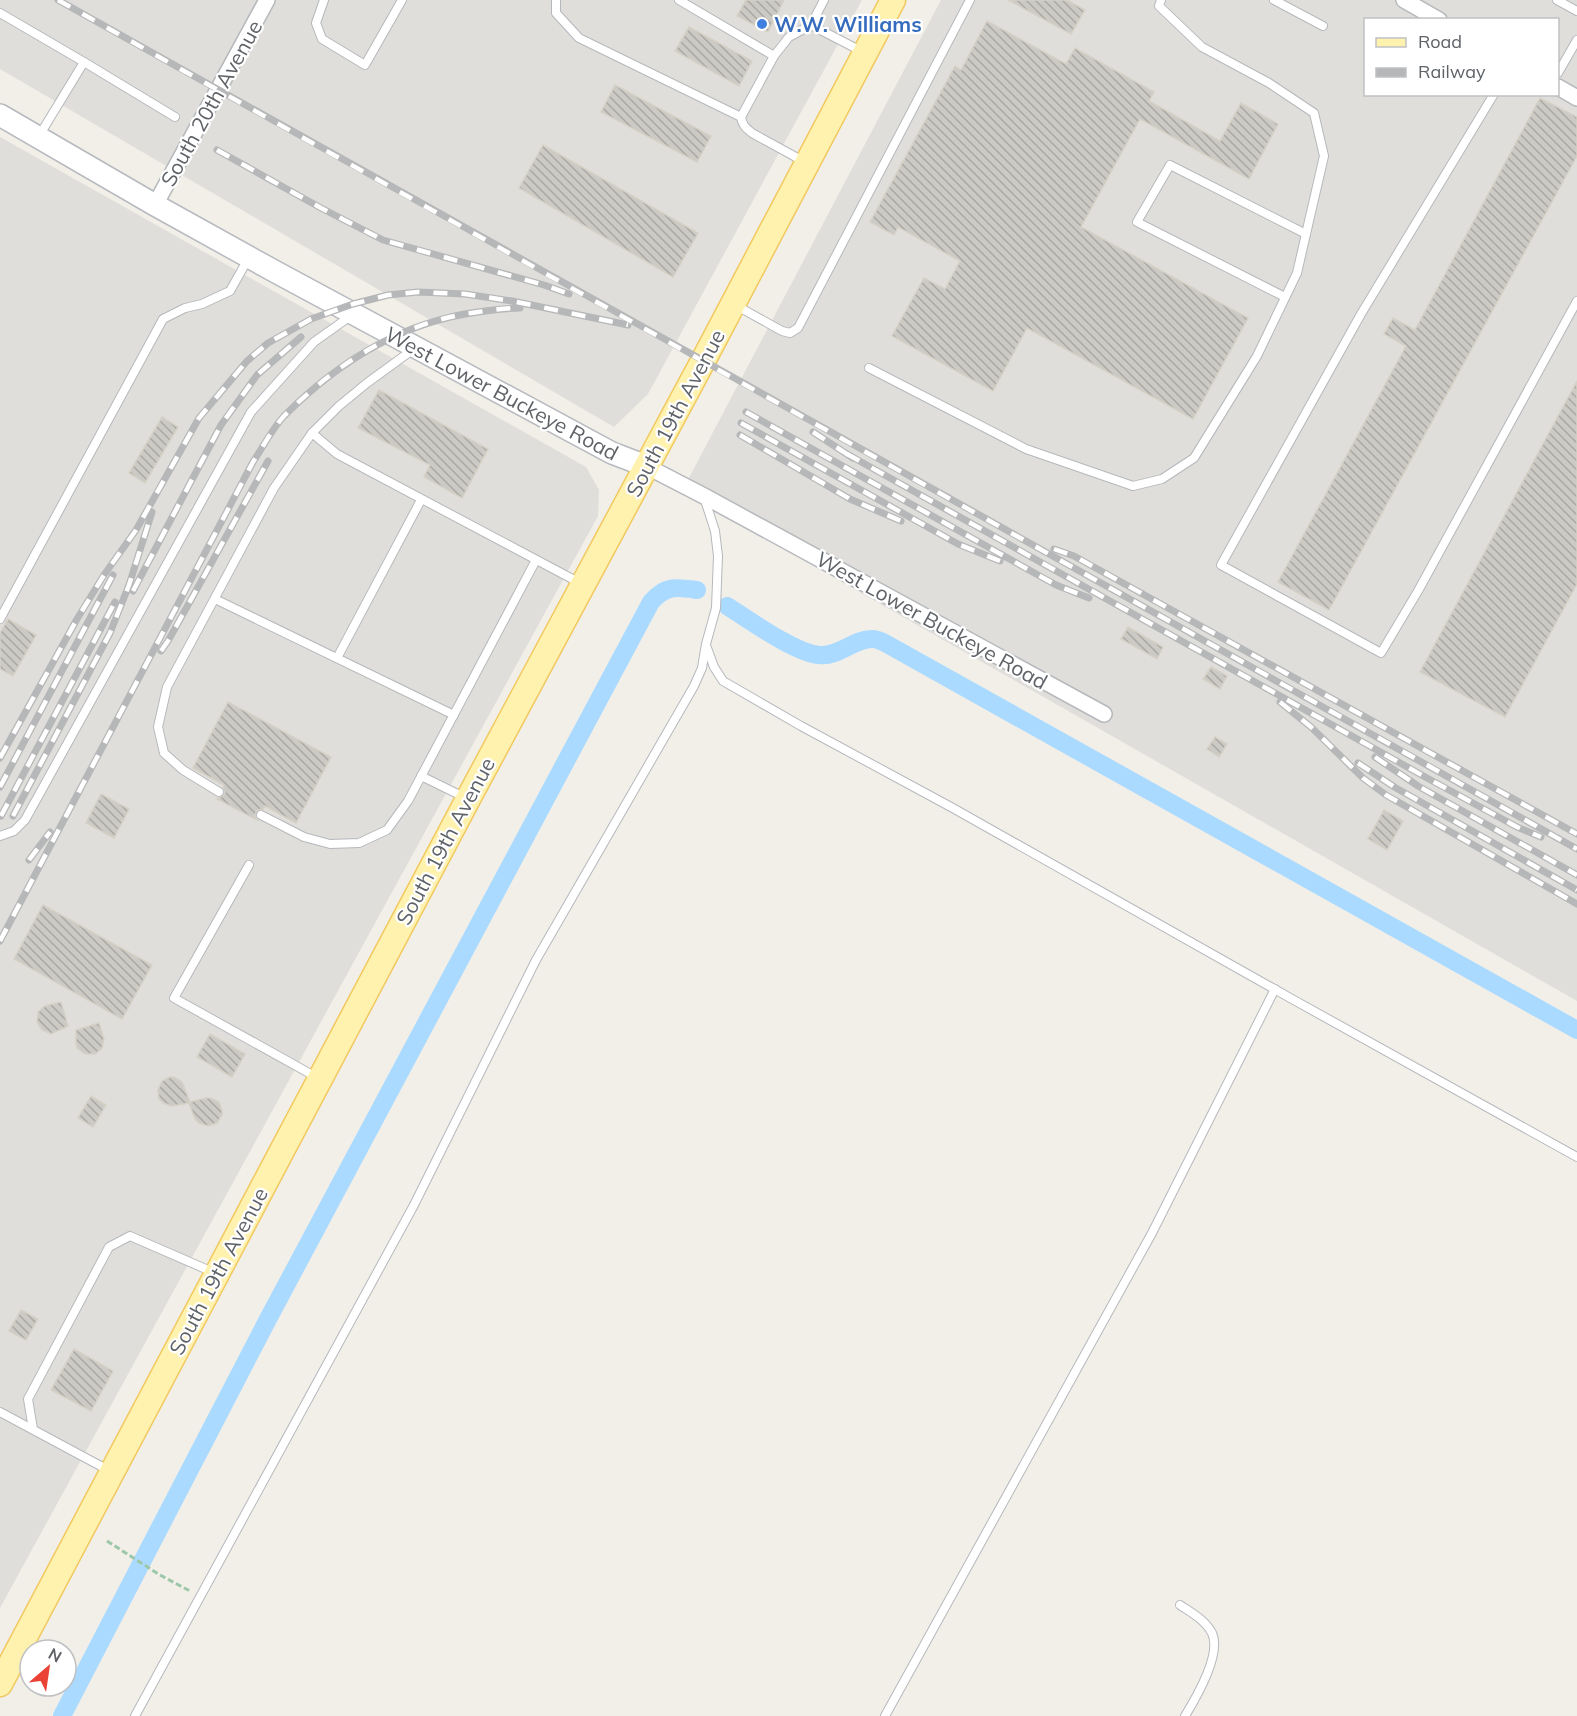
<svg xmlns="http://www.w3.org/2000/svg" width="1577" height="1716" font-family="Mulish,sans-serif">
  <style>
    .industrial { fill: #e0deda; fill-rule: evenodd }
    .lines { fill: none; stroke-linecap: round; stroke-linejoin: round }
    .canal { stroke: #aadaff; stroke-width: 18 }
    .building { fill: url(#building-back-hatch); stroke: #d6d1c6; stroke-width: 1.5 }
    .service-casing { stroke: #b5b8bc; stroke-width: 10 }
    .minor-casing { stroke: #b5b8bc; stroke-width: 18 }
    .secondary-casing { stroke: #b6babf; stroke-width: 24 }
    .primary-casing { stroke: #f2c960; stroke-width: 27 }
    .path { stroke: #9cc7a9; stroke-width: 3; stroke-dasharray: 6 3; stroke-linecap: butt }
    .service { stroke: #fff; stroke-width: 8 }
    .minor { stroke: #fff; stroke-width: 15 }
    .secondary { stroke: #fff; stroke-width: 21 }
    .primary { stroke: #fff2af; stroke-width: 24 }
    .rail-casing { stroke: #b6b7b8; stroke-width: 7 }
    .rail { stroke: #fff; stroke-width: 4.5; stroke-dasharray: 14; stroke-linecap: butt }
    .shop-dot { fill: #3f7fe0; stroke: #fff; stroke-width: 2 }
    .labels { text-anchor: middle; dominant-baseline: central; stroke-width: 4.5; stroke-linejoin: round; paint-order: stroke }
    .shop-label { font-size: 21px; font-weight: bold; fill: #366cbe; stroke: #fff; text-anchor: start }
    .street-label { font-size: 21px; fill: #5f6368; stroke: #fff }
  </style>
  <defs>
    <pattern id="building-back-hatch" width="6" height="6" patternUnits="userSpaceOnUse" patternTransform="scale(1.5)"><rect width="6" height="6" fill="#cccac5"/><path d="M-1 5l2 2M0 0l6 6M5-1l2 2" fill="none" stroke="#a9a8a4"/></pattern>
  </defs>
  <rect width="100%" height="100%" fill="#f1efe8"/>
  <g class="industrial">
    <polygon points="0,0 862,0 648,394 614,427 0,69"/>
    <path d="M941,0H1577V1001L682,491ZM1366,20H1558V94H1366Z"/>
    <polygon points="0,137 586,467 599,490 598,516 0,1608"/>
  </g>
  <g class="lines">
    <g class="canal">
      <path d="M727,606C748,619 796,654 820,655C838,657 854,639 872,639C877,639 881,641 885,643L1577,1030"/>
      <path d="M62,1716L267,1321L651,602C666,585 676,587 697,590"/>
    </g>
  </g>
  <g class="building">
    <polygon points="746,0 784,0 768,32 737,16"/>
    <polygon points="1008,0 1067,0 1085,10 1071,34"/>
    <polygon points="987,21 1066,64 1075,48 1154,92 1149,101 1220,141 1241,103 1278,124 1249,179 1140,119 1081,227 1248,318 1193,419 1027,328 993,391 892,336 924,278 945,289 960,261 898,227 894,235 870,222 955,66 961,70"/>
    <polygon points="689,27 752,61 739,86 675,51"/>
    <polygon points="615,85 711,136 697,162 601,112"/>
    <polygon points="1540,98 1577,117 1577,156 1329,610 1278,582 1406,346 1384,334 1393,318 1415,330"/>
    <polygon points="543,145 698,233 673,277 519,188"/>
    <polygon points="1577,381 1577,584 1505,717 1420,672"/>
    <polygon points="379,390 488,449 462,498 424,477 430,465 358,428"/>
    <polygon points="162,417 178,427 145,483 129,473"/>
    <polygon points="8,619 36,635 13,676 0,669 0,633"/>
    <polygon points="1128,627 1163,647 1157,659 1121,639"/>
    <polygon points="1211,667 1227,676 1220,689 1203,679"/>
    <polygon points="228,702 331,757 296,823 265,806 263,809 258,810 256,812 255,816 257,820 217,799 224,795 225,792 223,788 224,785 193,768"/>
    <polygon points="1215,737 1227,744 1219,757 1207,749"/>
    <polygon points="101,794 129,809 114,838 86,823"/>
    <polygon points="1384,810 1403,821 1387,850 1368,839"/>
    <polygon points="43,905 152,965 122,1019 14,959"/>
    <polygon points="61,1002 68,1026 51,1034 42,1030 37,1022 38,1012 45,1006"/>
    <polygon points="99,1023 104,1039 102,1048 95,1054 85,1054 77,1048 76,1043 76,1030"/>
    <polygon points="210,1034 245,1054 232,1077 197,1057"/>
    <polygon points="170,1077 174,1077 182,1082 190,1102 206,1098 211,1098 219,1102 222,1111 222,1115 217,1123 208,1126 199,1123 195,1119 189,1103 172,1106 163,1103 159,1099 158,1090 162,1081"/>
    <polygon points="91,1096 106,1105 93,1127 78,1118"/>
    <polygon points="21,1310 38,1319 26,1340 9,1331"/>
    <polygon points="74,1349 113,1371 91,1411 51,1390"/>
  </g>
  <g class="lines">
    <g class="service-casing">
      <g id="service">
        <polyline points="324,0 316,23 322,39 365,65 402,0"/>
        <polyline points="556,0 556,13 579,38 741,117"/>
        <polyline points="679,0 774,56 789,37 811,25 861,51"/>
        <polyline points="1274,0 1323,26"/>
        <polyline points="1557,0 1577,11"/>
        <polyline points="0,13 84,62"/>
        <polyline points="811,25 824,0"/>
        <path d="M774,56L741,117C742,125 746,128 752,133L803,161"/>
        <polyline points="1558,73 1577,40"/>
        <polyline points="1494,94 1361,314 1221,565 1381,653 1418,591 1577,301"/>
        <polyline points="39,136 84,62 175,117"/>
        <polyline points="1285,297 1137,222 1170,165 1306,234"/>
        <polyline points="737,306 782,331 790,333 798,328 970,0"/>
        <polyline points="869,368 1026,449 1133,486 1162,479 1194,458 1257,356 1297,273 1324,156 1314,113 1269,83 1202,47 1159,6 1161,0"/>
        <polyline points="312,433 337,454 580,583"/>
        <polyline points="215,599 454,715"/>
        <polyline points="0,619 163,319 185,308 202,304 230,291 248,259"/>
        <polyline points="707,648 714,667 723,681 801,726 951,807 1292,999 1577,1157"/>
        <polyline points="337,658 421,500"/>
        <polyline points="421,776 466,798"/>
        <polyline points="219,792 183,770 164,753 158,727 167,687 274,488 312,433 339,406 367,383 415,348"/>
        <polyline points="261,815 304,837 330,844 359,843 387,830 408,801 536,560"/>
        <polyline points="0,836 14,831 25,820 251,412 314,342 352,315"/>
        <polyline points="249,865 174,998 318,1078"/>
        <polyline points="0,1412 110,1471"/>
        <polyline points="33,1429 28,1399 109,1247 130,1236 215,1273"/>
        <path d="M1180,1605C1192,1613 1205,1620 1212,1633C1222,1654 1196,1698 1185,1716"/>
        <polyline points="135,1716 414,1205 536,960 694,686 702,668 706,644 716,608 718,556 715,531 704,497"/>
        <polyline points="885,1716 1152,1233 1275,989"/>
      </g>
    </g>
    <g class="minor-casing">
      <g id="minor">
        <polyline points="1404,0 1439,20"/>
        <polyline points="1558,87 1577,98"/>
        <polyline points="155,205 267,0"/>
        <polyline points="646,466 704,496 1104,714"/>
      </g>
    </g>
    <g class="secondary-casing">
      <polyline id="secondary" points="0,115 155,205 274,271 612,453 646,466"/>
    </g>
    <g class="primary-casing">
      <polyline id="primary" points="0,1684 468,799 703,361 893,0"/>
    </g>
    <polyline class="path" points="107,1541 160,1575 190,1591"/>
    <use href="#service" class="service"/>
    <use href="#minor" class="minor"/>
    <use href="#secondary" class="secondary"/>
    <use href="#primary" class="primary"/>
    <g class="rail-casing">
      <g id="rail">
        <path d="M58,0C563,285 1071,565 1577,849"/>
        <polyline points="217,150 321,208 383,240 544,285 569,294"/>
        <polyline points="746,412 1056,585 1089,598"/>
        <polyline points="741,423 958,544 1000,561"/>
        <polyline points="813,432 853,458"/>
        <polyline points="740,435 850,499 901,521"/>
        <polyline points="847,454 1427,778 1517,827 1541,837"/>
        <polyline points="1054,549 1074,556 1577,834"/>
        <polyline points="133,591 221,425 257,375 301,337"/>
        <polyline points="161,651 168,641 268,461"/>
        <polyline points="1280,702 1311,727 1363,778 1386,795 1577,904"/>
        <polyline points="1375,757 1418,786 1577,875"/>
        <polyline points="0,758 77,619 104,575 136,530 199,418 247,361 268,343 311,319 353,304 388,295 418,292 465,294 512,301 628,325"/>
        <polyline points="1358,763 1396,788 1577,890"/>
        <polyline points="0,787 113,575"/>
        <polyline points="1,816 115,602"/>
        <polyline points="13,816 110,633 129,585 152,512"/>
        <polyline points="29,860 50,832"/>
        <path d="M0,941L253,462C263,447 272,429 284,416C338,362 401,322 478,312C492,310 506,308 520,308"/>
      </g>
    </g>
    <use href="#rail" class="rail"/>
  </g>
  <circle class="shop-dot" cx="762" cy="24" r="6"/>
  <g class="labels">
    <g class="shop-label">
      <text x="774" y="24">W.W. Williams</text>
    </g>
    <g class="street-label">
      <text transform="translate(211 103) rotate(-61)">South 20th Avenue</text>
      <text transform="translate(502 393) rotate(28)">West Lower Buckeye Road</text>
      <text transform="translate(675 413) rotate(-62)">South 19th Avenue</text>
      <text transform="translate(932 620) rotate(29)">West Lower Buckeye Road</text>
      <text transform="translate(445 841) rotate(-62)">South 19th Avenue</text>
      <text transform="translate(218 1271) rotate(-62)">South 19th Avenue</text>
    </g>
  </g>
  <rect x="1364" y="18" width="195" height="78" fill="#ffffff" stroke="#bfc1c3" stroke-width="1.5"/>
  <rect x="1376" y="38" width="30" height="9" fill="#fff2af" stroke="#bfc1c3" stroke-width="1.5"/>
  <text x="1418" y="48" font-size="18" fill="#5f6368">Road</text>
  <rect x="1376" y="68" width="30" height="9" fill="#b6b7b8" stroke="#bfc1c3" stroke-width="1.5"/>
  <text x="1418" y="78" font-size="18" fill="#5f6368">Railway</text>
  <g transform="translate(48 1668) rotate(29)"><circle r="28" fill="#ffffff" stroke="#bfc1c3" stroke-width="1.5"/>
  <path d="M0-4.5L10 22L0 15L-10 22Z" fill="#ea4335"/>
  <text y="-9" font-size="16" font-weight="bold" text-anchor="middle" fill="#5f6368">N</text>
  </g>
</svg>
